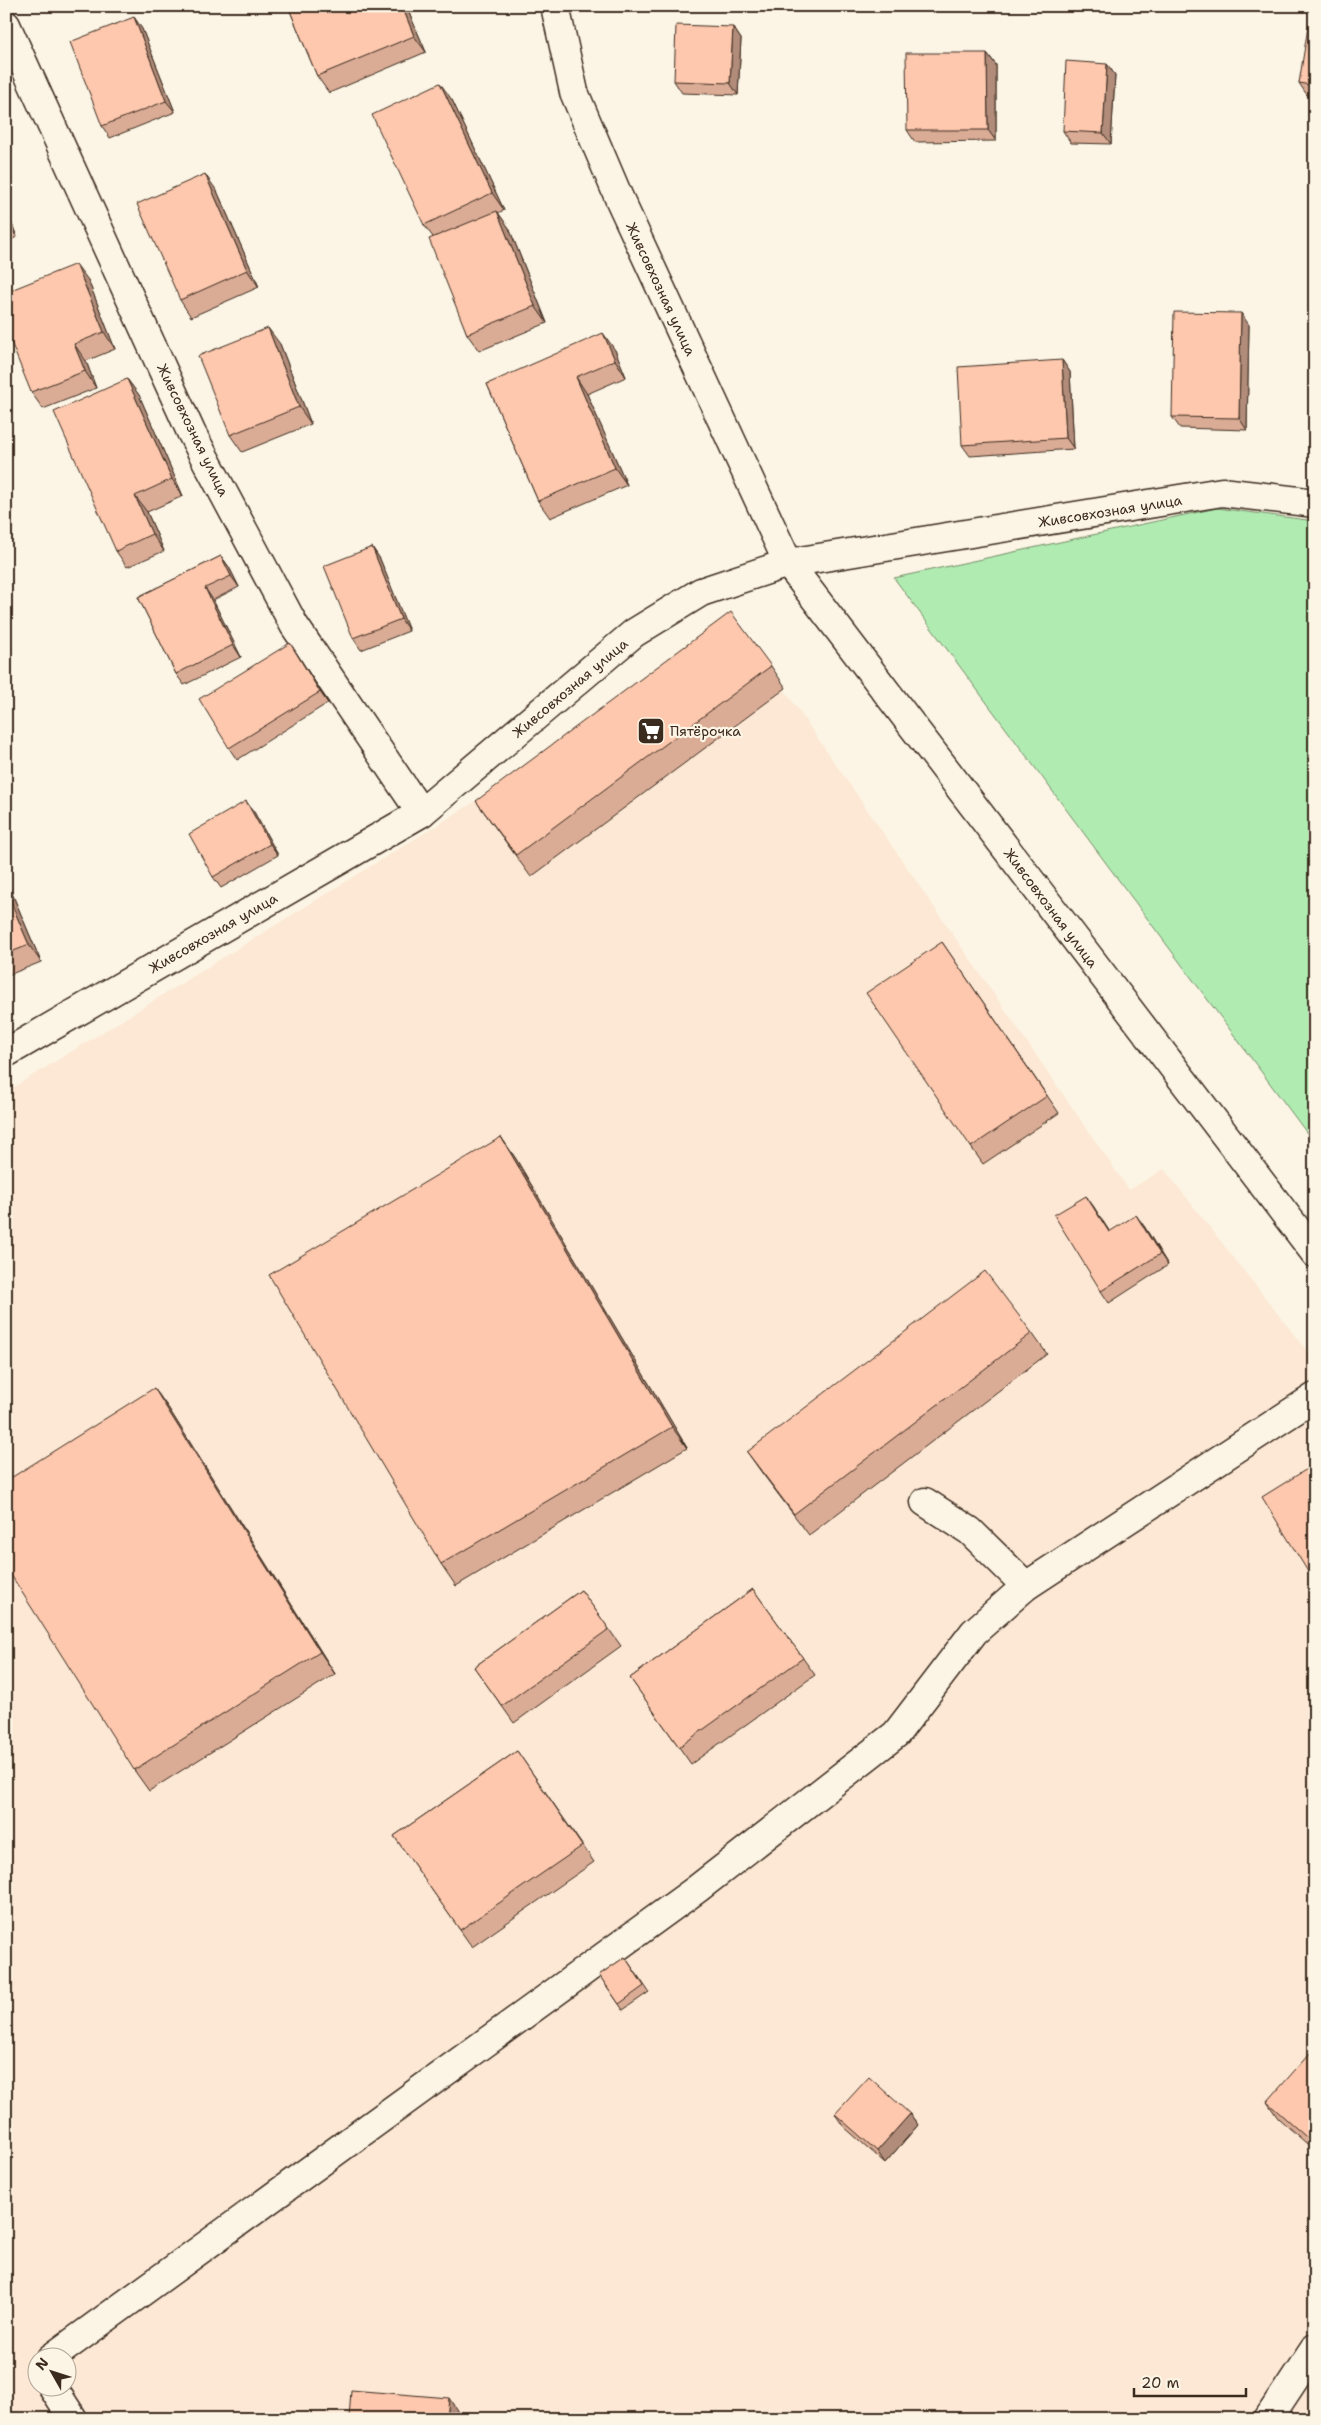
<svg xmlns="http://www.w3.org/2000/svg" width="1321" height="2425" font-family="'Shantell Sans',sans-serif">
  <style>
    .built { fill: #fce8d4; fill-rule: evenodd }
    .green { fill: #b0ecb2; stroke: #768b68 }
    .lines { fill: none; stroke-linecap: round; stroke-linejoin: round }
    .minor-casing { stroke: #3b2a1e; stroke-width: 31 }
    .minor { stroke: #fcf5e5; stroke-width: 28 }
    .wall { fill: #daac96; stroke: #3b2a1e }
    .shaded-wall { fill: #b18c7a; stroke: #3b2a1e }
    .building { fill: #fdc8ae; stroke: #3b2a1e }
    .labels { text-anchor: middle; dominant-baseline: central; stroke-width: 4.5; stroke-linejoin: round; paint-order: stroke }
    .street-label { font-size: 14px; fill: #3b2a1e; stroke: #fcf5e5 }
    .poi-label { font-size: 14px; fill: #3b2a1e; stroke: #fcf5e5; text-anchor: start }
  </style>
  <rect width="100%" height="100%" fill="#fcf5e5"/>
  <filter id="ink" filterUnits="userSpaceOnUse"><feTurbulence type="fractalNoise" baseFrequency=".02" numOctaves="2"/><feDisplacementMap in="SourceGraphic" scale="10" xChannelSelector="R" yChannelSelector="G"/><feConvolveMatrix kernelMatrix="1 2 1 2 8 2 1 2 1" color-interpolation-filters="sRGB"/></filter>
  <g filter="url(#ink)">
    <path class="built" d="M746,634L1129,1190L1164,1169L1315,1361V2397L1302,2419H6V1092ZM38,2358H68V2388H38Z"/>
    <polygon class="green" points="1217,508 1315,521 1315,1144 894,578"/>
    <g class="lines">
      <g class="minor-casing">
        <g id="minor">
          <polyline points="555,6 574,92 619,198 788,563 1315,1253"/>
          <polyline points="6,25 191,432 294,625 421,813"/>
          <polyline points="6,1053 421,813 634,633 701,592 788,563 1222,492 1315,503"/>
          <polyline points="925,1502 970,1531 1026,1586"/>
          <polyline points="51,2358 697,1889 896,1734 974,1632 1026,1586 1315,1397"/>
          <polyline points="53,2388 73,2419"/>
          <polyline points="1268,2419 1315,2348"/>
        </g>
      </g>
      <use href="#minor" class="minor"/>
    </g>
    <g class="wall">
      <polygon points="288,6 406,6 426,52 329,93 317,76"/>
      <polygon points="134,17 142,29 175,112 110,138 102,126"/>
      <polygon points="733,27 741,39 738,95 682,93 674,81"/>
      <polygon points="1315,28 1315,96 1307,95 1299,83"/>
      <polygon points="987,53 996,65 996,141 915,142 907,130"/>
      <polygon points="1107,64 1115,75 1111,144 1071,143 1063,131"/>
      <polygon points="452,100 504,210 498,213 509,228 547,323 479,351 467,334 433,237 424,225"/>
      <polygon points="217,191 259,287 191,317 180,300"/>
      <polygon points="6,209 17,237 6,242"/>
      <polygon points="88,280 115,349 86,361 96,388 43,409 31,392"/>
      <polygon points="1249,325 1247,430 1180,428 1172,417"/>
      <polygon points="280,344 311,424 242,452 230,435"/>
      <polygon points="615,350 626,377 587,394 627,485 550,518 538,501 487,384"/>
      <polygon points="1062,360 1070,372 1074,449 970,456 962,445"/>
      <polygon points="127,379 139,395 183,496 147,512 164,551 127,567 116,551"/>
      <polygon points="372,547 380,559 409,631 361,650 353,638"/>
      <polygon points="221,556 229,567 239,587 213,600 241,657 184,685 176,674 138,597"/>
      <polygon points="290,643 328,703 237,760 229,748"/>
      <polygon points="771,666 786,688 531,877 476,801"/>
      <polygon points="254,812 278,855 221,888 213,877"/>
      <polygon points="6,879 41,962 6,976"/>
      <polygon points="942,942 1059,1113 983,1164 971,1147"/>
      <polygon points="501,1137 516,1159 687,1448 456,1586 441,1564"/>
      <polygon points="1086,1196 1110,1232 1144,1226 1168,1265 1109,1303 1101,1291"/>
      <polygon points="1032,1333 1047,1354 809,1535 762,1473 747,1452"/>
      <polygon points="154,1388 169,1409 335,1674 149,1791 134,1770"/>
      <polygon points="753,1589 815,1675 691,1764 630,1678"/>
      <polygon points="581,1590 621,1646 514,1723 474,1667"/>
      <polygon points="517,1751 594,1862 472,1947 394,1836"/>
      <polygon points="625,1957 649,1992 623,2010 599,1975"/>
      <polygon points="1315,2058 1315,2151 1278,2118 1267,2102"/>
      <polygon points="835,2114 910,2114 918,2125 885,2163 843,2126"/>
    </g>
    <g class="shaded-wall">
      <polygon points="402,6 406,6 426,52 414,36"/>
      <polygon points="134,17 142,29 175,112 166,101"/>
      <polygon points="733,27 741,39 738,95 730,83"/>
      <polygon points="987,53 996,65 996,141 988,130"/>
      <polygon points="1107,64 1115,75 1111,144 1103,133"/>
      <polygon points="440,83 452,100 504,210 492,193"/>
      <polygon points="205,174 217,191 259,287 247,270"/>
      <polygon points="6,209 17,237 9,226 6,218"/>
      <polygon points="497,211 509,228 547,323 535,306"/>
      <polygon points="76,264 88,280 115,349 104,332"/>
      <polygon points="1241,313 1249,325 1247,430 1239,418"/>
      <polygon points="268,328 280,344 311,424 299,407"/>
      <polygon points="603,333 615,350 626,377 615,360"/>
      <polygon points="74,344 86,361 96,388 85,371"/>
      <polygon points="1062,360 1070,372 1074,449 1066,438"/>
      <polygon points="576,377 587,394 627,485 615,468"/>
      <polygon points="127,379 139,395 183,496 172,479"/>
      <polygon points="135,496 147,512 164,551 152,534"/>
      <polygon points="372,547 380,559 409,631 401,619"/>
      <polygon points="221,556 229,567 239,587 231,576"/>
      <polygon points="205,588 213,600 241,657 233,645"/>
      <polygon points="290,643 298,655 328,703 320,692"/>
      <polygon points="246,801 254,812 278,855 270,844"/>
      <polygon points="6,879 41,962 29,945 6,891"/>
      <polygon points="501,1137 516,1159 687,1448 672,1427"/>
      <polygon points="1086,1196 1094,1207 1117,1244 1109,1232"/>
      <polygon points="1136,1215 1144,1226 1168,1265 1160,1254"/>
      <polygon points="154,1388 169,1409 335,1674 320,1652"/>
      <polygon points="910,2114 918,2125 885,2163 877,2151"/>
      <polygon points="449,2398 460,2415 460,2419 447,2419"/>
    </g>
    <g class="building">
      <polygon points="288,6 402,6 414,36 317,76"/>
      <polygon points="134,17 166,101 102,126 70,42"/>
      <polygon points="676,25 733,27 730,83 674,81"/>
      <polygon points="1308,27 1315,28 1315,86 1299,83"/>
      <polygon points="906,53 987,53 988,130 907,130"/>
      <polygon points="1066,61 1107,64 1103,133 1063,131"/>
      <polygon points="440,83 492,193 424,225 372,115"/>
      <polygon points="205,174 247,270 180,300 137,204"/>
      <polygon points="497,211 535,306 467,334 429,239"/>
      <polygon points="6,218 9,226 6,227"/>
      <polygon points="76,264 104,332 74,344 85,371 31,392 6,330 6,292"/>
      <polygon points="1174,312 1241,313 1239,418 1172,417"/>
      <polygon points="268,328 299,407 230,435 198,356"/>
      <polygon points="603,333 615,360 576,377 615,468 538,501 487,384"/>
      <polygon points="1062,360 1066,438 962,445 958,367"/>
      <polygon points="127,379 172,479 135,496 152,534 116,551 54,412"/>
      <polygon points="372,547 401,619 353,638 324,566"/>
      <polygon points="221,556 231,576 205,588 233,645 176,674 138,597"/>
      <polygon points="731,612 771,666 516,855 476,801"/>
      <polygon points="290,643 320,692 229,748 199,699"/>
      <polygon points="246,801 270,844 213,877 189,834"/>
      <polygon points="6,891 29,945 6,954"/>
      <polygon points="942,942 1047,1096 971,1147 866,993"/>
      <polygon points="501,1137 672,1427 441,1564 269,1275"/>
      <polygon points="1086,1196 1109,1232 1136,1215 1160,1254 1101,1291 1054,1215"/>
      <polygon points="985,1271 1032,1333 794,1514 747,1452"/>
      <polygon points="154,1388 320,1652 134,1770 6,1567 6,1481"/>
      <polygon points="1315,1464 1315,1583 1262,1497"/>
      <polygon points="753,1589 803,1658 679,1747 630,1678"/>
      <polygon points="581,1590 609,1629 502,1706 474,1667"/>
      <polygon points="517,1751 582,1846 460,1930 394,1836"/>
      <polygon points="625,1957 644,1986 619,2004 599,1975"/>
      <polygon points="1310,2053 1315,2058 1315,2145 1267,2102"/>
      <polygon points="869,2077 910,2114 877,2151 835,2114"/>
      <polygon points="351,2390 449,2398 447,2419 349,2419"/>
    </g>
  </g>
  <defs>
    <g id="supermarket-square" transform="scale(1.4375)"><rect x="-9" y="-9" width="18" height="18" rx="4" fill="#3b2a1e" stroke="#fcf5e5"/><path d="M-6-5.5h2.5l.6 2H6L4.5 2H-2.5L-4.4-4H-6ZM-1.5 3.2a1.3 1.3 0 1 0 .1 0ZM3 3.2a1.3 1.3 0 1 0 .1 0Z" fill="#fff"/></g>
  </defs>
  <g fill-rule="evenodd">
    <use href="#supermarket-square" x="651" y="731"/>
  </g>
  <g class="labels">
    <g class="street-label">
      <text transform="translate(661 289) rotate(65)">Живсовхозная улица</text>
      <text transform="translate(193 430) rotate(64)">Живсовхозная улица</text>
      <text transform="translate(1110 511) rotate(-9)">Живсовхозная улица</text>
      <text transform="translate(570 688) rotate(-40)">Живсовхозная улица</text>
      <text transform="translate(1051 908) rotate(53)">Живсовхозная улица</text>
      <text transform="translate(213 933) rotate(-30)">Живсовхозная улица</text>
    </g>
    <g class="poi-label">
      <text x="670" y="731">Пятёрочка</text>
    </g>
  </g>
  <rect width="1321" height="2425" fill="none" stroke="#fcf5e5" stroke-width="25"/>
  <rect x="12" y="12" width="1296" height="2400" fill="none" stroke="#3b2a1e" stroke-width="2" filter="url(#ink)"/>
  <g transform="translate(52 2372) rotate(309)"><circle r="24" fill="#fcf5e5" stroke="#afa495"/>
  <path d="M0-4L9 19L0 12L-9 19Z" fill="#3b2a1e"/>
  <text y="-8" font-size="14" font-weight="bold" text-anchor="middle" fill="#3b2a1e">N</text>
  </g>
  <path d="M1134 2388v8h112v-8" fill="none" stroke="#3b2a1e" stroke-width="2.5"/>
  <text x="1141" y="2388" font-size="15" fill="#3b2a1e" stroke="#fcf5e5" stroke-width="4" paint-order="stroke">20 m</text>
</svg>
